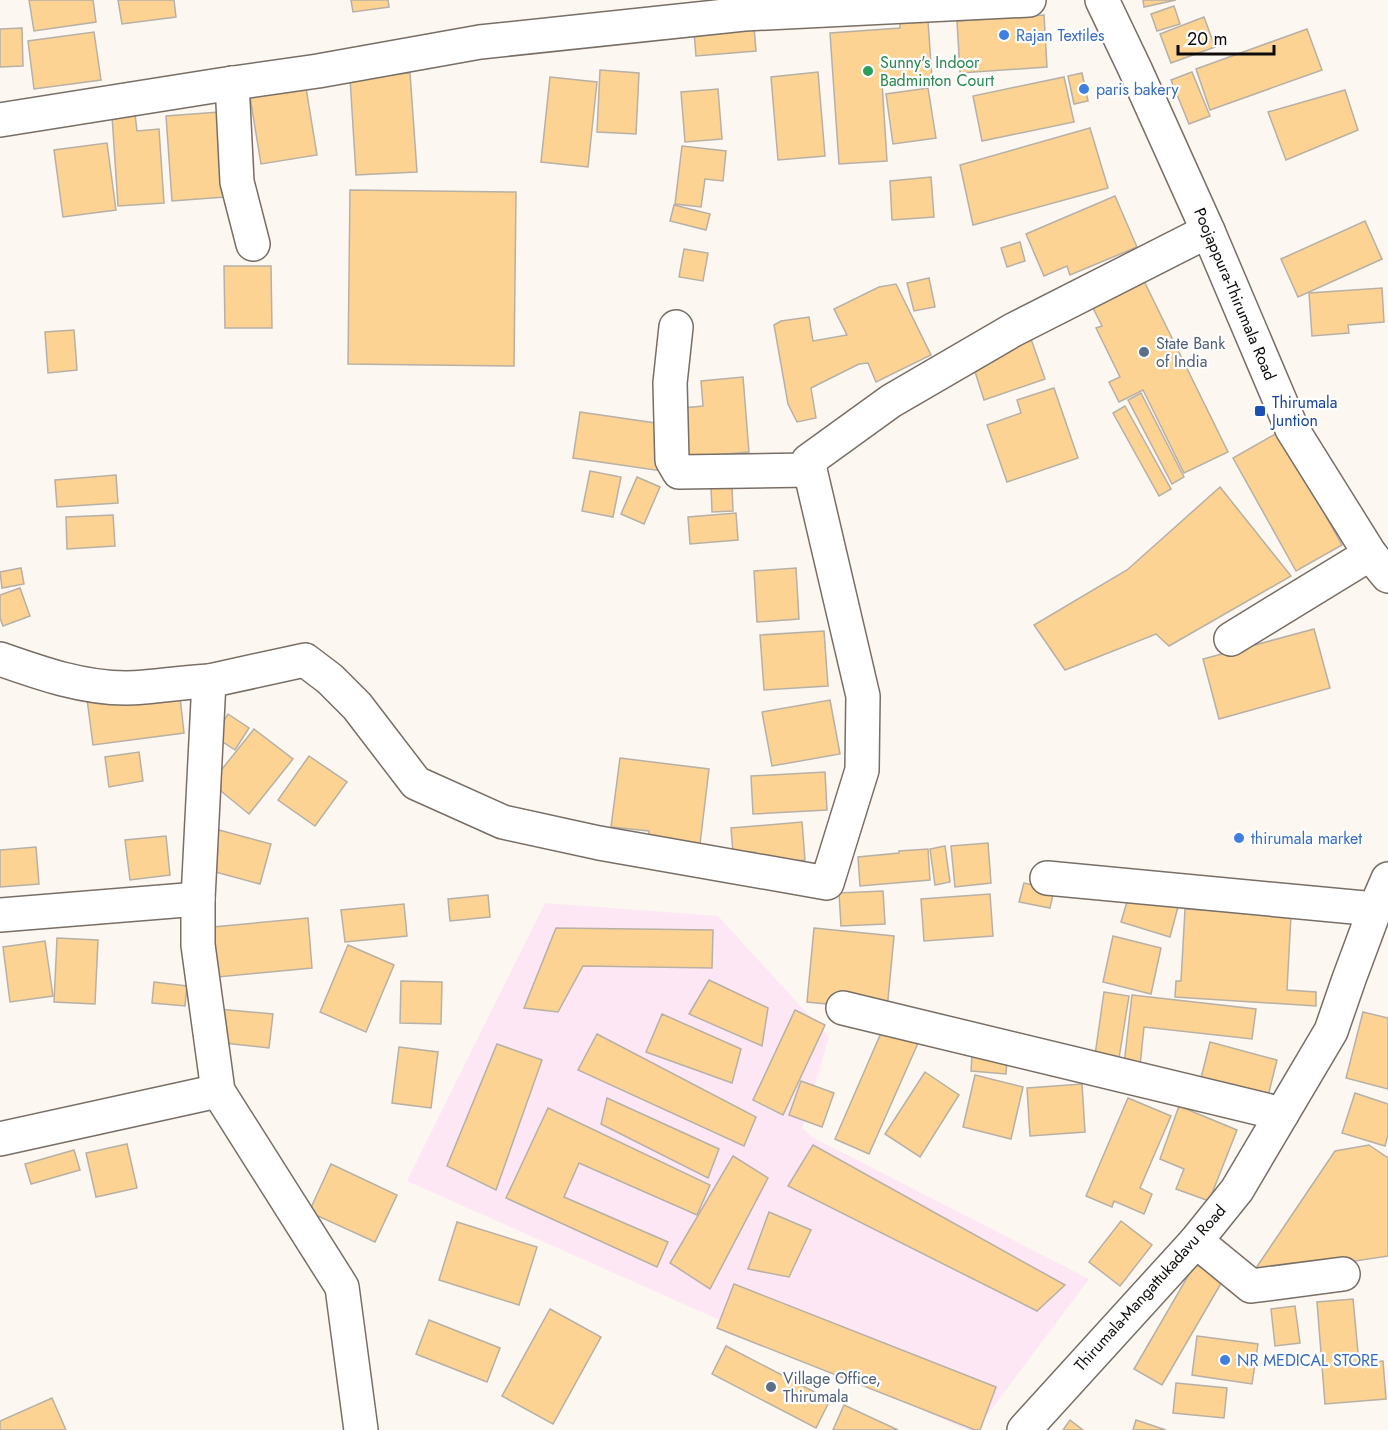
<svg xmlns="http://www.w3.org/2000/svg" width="1388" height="1430" font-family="Jost,sans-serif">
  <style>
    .education { fill: #fde7f4 }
    .building { fill: #fcd393; stroke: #b8b0a5; stroke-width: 1.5 }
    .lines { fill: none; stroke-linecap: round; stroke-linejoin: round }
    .minor-casing { stroke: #786e66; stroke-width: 36 }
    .major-casing { stroke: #786e66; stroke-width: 36 }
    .minor { stroke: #fff; stroke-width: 33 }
    .major { stroke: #fff; stroke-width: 33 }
    .shop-dot { fill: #3f7fe0; stroke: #fff; stroke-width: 2 }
    .leisure-dot { fill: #2e9e5b; stroke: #fff; stroke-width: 2 }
    .service-dot { fill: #5c6f8a; stroke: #fff; stroke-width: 2 }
    .transit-dot { fill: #1a4fb4; stroke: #fff; stroke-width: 2 }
    .labels { text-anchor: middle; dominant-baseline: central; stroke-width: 4.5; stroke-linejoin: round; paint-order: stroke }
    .shop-label { font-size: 16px; fill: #366cbe; stroke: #fff; text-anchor: start }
    .leisure-label { font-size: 16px; fill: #27864d; stroke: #fff; text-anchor: start }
    .street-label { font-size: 16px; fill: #0e0b08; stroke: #fff }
    .service-label { font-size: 16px; fill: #4e5e75; stroke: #fff; text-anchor: start }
    .transit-label { font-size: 16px; fill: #164399; stroke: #fff; text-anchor: start }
  </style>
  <rect width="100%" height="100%" fill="#fdf7f1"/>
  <polygon class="education" points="545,903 718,916 829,1037 802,1128 812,1137 1089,1279 976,1430 967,1430 407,1181"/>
  <g class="building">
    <polygon points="29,0 93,0 96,22 34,31"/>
    <polygon points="118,0 174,0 176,17 122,24"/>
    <polygon points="351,0 388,0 389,7 353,12"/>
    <polygon points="1143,0 1176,0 1144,7"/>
    <polygon points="1174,6 1180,24 1157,31 1151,14"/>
    <polygon points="927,7 932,78 882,82 887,161 839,164 830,33 900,28 899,9"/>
    <polygon points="753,15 756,51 696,56 693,20"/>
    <polygon points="1044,15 1047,67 960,73 957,21"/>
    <polygon points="1204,17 1215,47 1171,63 1160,34"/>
    <polygon points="22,28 23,66 0,67 0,29"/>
    <polygon points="1307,29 1322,70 1210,110 1196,69"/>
    <polygon points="94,32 101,80 34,89 28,41"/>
    <polygon points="600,70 639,73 636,134 597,132"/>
    <polygon points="818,72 825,156 778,160 771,77"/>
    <polygon points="1192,72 1210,116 1189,124 1171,80"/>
    <polygon points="410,73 417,172 356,175 350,78"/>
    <polygon points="1082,73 1088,101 1074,104 1068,76"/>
    <polygon points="550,77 597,82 588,167 541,162"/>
    <polygon points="1064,77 1074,122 982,141 973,96"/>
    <polygon points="306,88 317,155 261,164 250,97"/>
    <polygon points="928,88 936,138 893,144 886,94"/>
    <polygon points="718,89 722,139 685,142 681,92"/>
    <polygon points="1345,90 1358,130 1286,160 1268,112"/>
    <polygon points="219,112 225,197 172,201 166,116"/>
    <polygon points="135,114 137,131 159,129 164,203 118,206 112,116"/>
    <polygon points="1090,128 1108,188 973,225 960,165"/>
    <polygon points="107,143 116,210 63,217 54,150"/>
    <polygon points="682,146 726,151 723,181 705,179 701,207 675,204"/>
    <polygon points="931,177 934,217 892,220 890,181"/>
    <polygon points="350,190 516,192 514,366 348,364"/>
    <polygon points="1115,196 1137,247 1070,275 1067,266 1044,276 1026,234"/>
    <polygon points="674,205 710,214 706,230 670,221"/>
    <polygon points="1365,221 1382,259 1298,297 1281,259"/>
    <polygon points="1020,242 1025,261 1007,267 1001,248"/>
    <polygon points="684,249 708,253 703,281 679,277"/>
    <polygon points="224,266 271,266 272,328 225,328"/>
    <polygon points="1142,277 1228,452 1184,473 1143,390 1119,402 1109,382 1120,377 1096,328 1102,326 1090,302"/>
    <polygon points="929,278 935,307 914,311 907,283"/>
    <polygon points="896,284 931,355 876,382 868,363 859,364 811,388 816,418 797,422 788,404 774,325 781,321 809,317 813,341 847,335 834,309 879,287"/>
    <polygon points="1382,288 1384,322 1348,325 1349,333 1312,336 1309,293"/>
    <polygon points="74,330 77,370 48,373 45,332"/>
    <polygon points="1031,339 1045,379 984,400 971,359"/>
    <polygon points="743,377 749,452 677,458 673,409 703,406 701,381"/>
    <polygon points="1054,388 1078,458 1007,482 987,425 1021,413 1017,400"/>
    <polygon points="1141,393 1184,477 1172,484 1128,400"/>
    <polygon points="1125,406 1171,489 1159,496 1113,413"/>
    <polygon points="580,412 669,425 662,471 573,458"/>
    <polygon points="1279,432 1342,545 1296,571 1233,458"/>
    <polygon points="590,471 621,477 613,517 582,511"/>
    <polygon points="116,475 118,503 57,507 55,480"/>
    <polygon points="637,477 660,487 644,524 621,514"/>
    <polygon points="711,486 732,486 733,511 712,512"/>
    <polygon points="1220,487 1291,576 1169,646 1156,634 1065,670 1034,625 1127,570"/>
    <polygon points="736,513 738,540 690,544 688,517"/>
    <polygon points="113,515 115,546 67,549 66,517"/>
    <polygon points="21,568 24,584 2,588 0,572"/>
    <polygon points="796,568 799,619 757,622 754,571"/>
    <polygon points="20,588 30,616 3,626 0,618 0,595"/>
    <polygon points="1314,629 1330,688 1219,719 1203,659"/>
    <polygon points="824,631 828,686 764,690 760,635"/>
    <polygon points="179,688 184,733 93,745 87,699"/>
    <polygon points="830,700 840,754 772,766 762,712"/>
    <polygon points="228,714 249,728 235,750 214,736"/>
    <polygon points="254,729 293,759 249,814 211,783"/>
    <polygon points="139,752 143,781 109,787 105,757"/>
    <polygon points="309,756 347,782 315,826 278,800"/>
    <polygon points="620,758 709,769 700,844 649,837 649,831 611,827"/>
    <polygon points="825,772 827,810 753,814 751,776"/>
    <polygon points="802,822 805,860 756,864 755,852 733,853 731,828"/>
    <polygon points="219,830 271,844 260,884 208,870"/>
    <polygon points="166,836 170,875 130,880 125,840"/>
    <polygon points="988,843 991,883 955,887 951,846"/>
    <polygon points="945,846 950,882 935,885 930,849"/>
    <polygon points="36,847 39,884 0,887 0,850"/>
    <polygon points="928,849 930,880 860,886 858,857 899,853 899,851"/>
    <polygon points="1024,883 1054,890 1050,908 1019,902"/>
    <polygon points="1131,888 1179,903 1170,937 1121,922"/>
    <polygon points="883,891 885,924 841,926 839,893"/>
    <polygon points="990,894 993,936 924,941 921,899"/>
    <polygon points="488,895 490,917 450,921 448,899"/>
    <polygon points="404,904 407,936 345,942 341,910"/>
    <polygon points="1185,909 1291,915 1287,990 1316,992 1316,1006 1175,997 1176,981 1181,981"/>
    <polygon points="308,918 312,968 218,977 213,927"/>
    <polygon points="556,928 713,930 712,968 583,966 558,1012 524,1008"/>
    <polygon points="814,928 894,936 887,1010 807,1002"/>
    <polygon points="1113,936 1161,948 1151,994 1103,982"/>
    <polygon points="57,938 98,940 95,1004 54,1002"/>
    <polygon points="45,941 53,996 10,1002 3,947"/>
    <polygon points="348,945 394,965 366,1032 320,1012"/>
    <polygon points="709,980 768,1008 762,1046 689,1014"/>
    <polygon points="401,981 442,982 441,1024 400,1023"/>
    <polygon points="154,982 187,986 185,1006 152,1003"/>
    <polygon points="1104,992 1129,996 1119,1058 1095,1055"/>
    <polygon points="1132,995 1256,1009 1252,1039 1144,1027 1140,1066 1124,1064"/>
    <polygon points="218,1009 273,1014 269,1048 215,1042"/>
    <polygon points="795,1010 825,1025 783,1115 753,1100"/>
    <polygon points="1363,1012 1388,1018 1388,1089 1346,1078"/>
    <polygon points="662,1014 741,1049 732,1083 646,1052"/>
    <polygon points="884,1026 919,1041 869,1154 835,1139"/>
    <polygon points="597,1034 756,1117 744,1146 578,1070"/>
    <polygon points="1210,1042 1277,1060 1268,1096 1201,1078"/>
    <polygon points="497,1044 542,1060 496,1190 447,1166"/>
    <polygon points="399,1047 438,1052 431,1108 392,1103"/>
    <polygon points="972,1055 1007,1058 1006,1074 971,1071"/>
    <polygon points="925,1072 959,1095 920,1157 885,1134"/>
    <polygon points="975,1075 1023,1087 1011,1139 963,1127"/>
    <polygon points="801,1081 834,1093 822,1127 789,1115"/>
    <polygon points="1082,1084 1085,1132 1030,1136 1027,1088"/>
    <polygon points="1355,1093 1388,1104 1388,1135 1385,1146 1342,1133"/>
    <polygon points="607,1098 719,1149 708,1178 601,1124"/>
    <polygon points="1128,1098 1171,1116 1140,1188 1152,1194 1144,1214 1114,1201 1112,1207 1086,1196"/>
    <polygon points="1179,1106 1237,1130 1209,1201 1176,1189 1184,1169 1160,1159"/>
    <polygon points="548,1108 710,1185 697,1215 579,1163 564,1197 668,1242 657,1267 506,1198"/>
    <polygon points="127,1144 137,1188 96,1197 86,1153"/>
    <polygon points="813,1145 1065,1285 1037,1311 788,1186"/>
    <polygon points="1369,1145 1388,1158 1388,1256 1255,1276 1254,1271 1335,1151"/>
    <polygon points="74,1150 80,1170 31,1184 25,1164"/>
    <polygon points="733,1156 768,1178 710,1289 670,1263"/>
    <polygon points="331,1164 397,1195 375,1242 309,1212"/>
    <polygon points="769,1212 811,1230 789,1277 748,1269"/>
    <polygon points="1121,1221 1152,1245 1120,1286 1089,1262"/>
    <polygon points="457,1222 537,1247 519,1305 439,1280"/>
    <polygon points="1195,1264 1223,1280 1162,1385 1134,1369"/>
    <polygon points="734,1284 996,1387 980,1430 975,1430 717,1328"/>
    <polygon points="1353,1299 1359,1363 1383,1361 1386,1399 1325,1404 1317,1302"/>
    <polygon points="1295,1306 1300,1343 1275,1346 1271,1309"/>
    <polygon points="550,1309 601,1337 553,1424 502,1396"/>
    <polygon points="429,1320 500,1348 487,1382 416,1354"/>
    <polygon points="1197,1336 1258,1344 1252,1384 1192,1375"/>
    <polygon points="726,1346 830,1400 816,1428 712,1374"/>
    <polygon points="1176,1383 1227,1388 1224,1418 1173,1413"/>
    <polygon points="52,1398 66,1430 0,1430 0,1421"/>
    <polygon points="844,1405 898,1430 833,1430"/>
    <polygon points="1070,1420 1083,1430 1063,1430"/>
    <polygon points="1136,1420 1166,1430 1133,1430"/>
  </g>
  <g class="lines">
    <g class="minor-casing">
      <g id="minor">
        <polyline points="232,83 237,182 253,244"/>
        <polyline points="0,120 220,85 318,71 480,42 744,14 1029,0"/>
        <polyline points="676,327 670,383 672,460 679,472 810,470"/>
        <polyline points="1231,639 1370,554"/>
        <path d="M0,659C40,673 82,688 126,688C153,688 181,682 209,681"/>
        <polyline points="1047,878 1375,909"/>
        <polyline points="0,915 198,899"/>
        <polyline points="843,1008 1282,1114"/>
        <polyline points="0,1139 218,1091"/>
        <polyline points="1196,1241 1251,1286 1343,1274"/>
        <polyline points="361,1430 342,1287 218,1091 198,945 198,899 209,681 305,660 330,679 357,706 416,783 503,822 599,843 827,883 862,770 863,696 808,461 891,401 1013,330 1208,231"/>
      </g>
    </g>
    <g class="major-casing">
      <g id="major">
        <polyline points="1102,0 1135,69 1208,231 1292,429 1370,554 1388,576"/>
        <polyline points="1024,1430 1196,1241 1237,1190 1331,1031 1349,979 1375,909 1388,879"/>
      </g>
    </g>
    <use href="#minor" class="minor"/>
    <use href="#major" class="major"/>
  </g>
  <g class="shop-dot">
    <circle cx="1004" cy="35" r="6"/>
    <circle cx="1084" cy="89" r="6"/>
    <circle cx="1239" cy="838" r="6"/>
    <circle cx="1225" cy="1360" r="6"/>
  </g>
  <circle class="leisure-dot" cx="868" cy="71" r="6"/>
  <g class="service-dot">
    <circle cx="1144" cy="352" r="6"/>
    <circle cx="771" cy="1387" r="6"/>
  </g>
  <rect class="transit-dot" x="1254" y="405" width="12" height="12" rx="3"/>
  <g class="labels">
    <g class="shop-label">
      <text x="1016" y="35">Rajan Textiles</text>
      <text x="1096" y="89">paris bakery</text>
      <text x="1251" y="838">thirumala market</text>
      <text x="1237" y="1360">NR MEDICAL STORE</text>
    </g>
    <g class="leisure-label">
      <text x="880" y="62">Sunny's Indoor<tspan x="880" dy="18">Badminton Court</tspan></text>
    </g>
    <g class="street-label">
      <text transform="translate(1235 294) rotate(67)">Poojappura-Thirumala Road</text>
      <text transform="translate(1150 1288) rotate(-48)">Thirumala-Mangattukadavu Road</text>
    </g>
    <g class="service-label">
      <text x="1156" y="343">State Bank<tspan x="1156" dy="18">of India</tspan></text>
      <text x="783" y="1378">Village Office,<tspan x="783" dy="18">Thirumala</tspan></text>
    </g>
    <g class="transit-label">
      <text x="1272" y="402">Thirumala<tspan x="1272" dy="18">Juntion</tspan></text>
    </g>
  </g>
  <path d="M1178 45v9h96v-9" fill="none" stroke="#0e0b08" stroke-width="3"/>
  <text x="1187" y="45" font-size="18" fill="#0e0b08" stroke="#ffffff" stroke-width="4.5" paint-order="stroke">20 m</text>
</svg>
